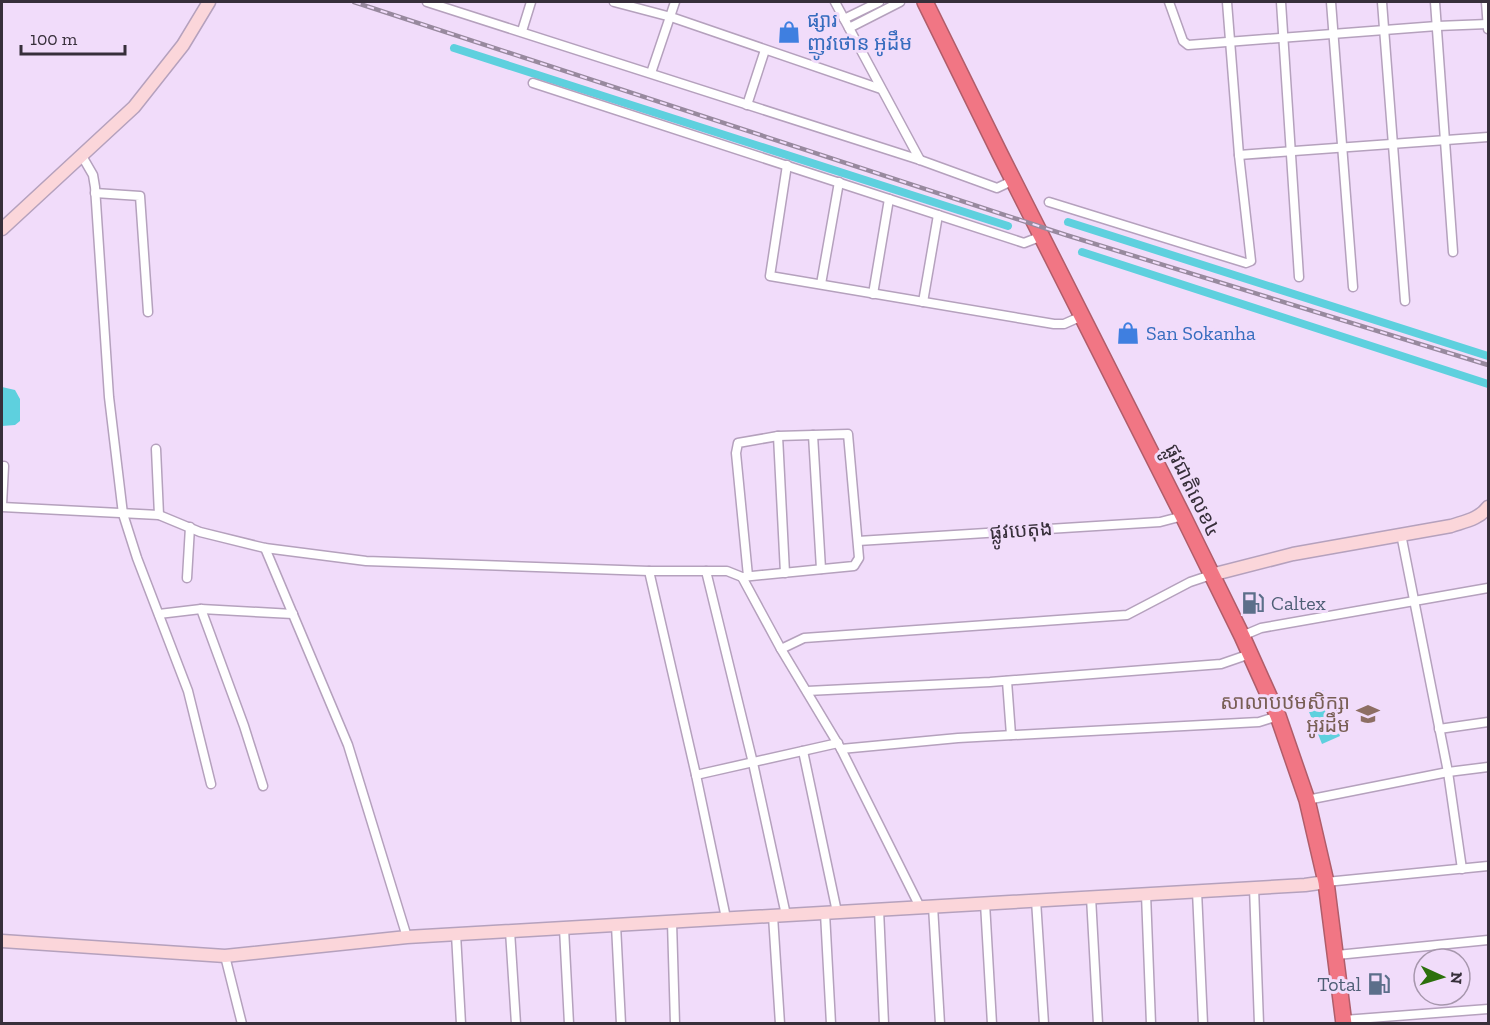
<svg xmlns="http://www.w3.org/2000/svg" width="1490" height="1025" font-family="'Zilla Slab','Noto Sans Khmer',serif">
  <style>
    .water { fill: #5ed0de }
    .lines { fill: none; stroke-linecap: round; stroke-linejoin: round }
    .canal { stroke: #5ed0de; stroke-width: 8 }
    .street-casing { stroke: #b5a1bd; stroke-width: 11 }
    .secondary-casing { stroke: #b5a1bd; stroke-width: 15 }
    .highway-casing { stroke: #b05d6a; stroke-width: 18 }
    .street { stroke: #fff; stroke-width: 8 }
    .secondary { stroke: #fbd6da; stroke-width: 12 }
    .highway { stroke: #f17684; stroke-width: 15 }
    .rail-casing { stroke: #98899e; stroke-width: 4.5 }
    .rail { stroke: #f1dcfa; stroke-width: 2; stroke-dasharray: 7; stroke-linecap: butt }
    .labels { text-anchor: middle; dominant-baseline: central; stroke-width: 6; stroke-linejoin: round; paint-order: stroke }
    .shop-label { font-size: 20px; fill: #366cbe; stroke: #f1dcfa; text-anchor: start }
    .street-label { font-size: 20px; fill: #372f3a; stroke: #f1dcfa }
    .service-label { font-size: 20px; fill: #4e5e75; stroke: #f1dcfa; text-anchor: start }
    .education-label { font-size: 20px; fill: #785e54; stroke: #f1dcfa; text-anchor: end }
  </style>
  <rect width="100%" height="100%" fill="#f1dcfa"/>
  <g class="water">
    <polygon points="2,387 15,390 20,399 20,421 15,425 2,426"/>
    <polygon points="1323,690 1340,736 1322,744 1303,697"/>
  </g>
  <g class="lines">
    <g class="canal">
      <polyline points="454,48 1008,226"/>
      <polyline points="1068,222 1488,356"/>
      <polyline points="1082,252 1488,384"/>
    </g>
    <g class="street-casing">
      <g id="street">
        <polyline points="427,2 920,160 997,188 1014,180"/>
        <polyline points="614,2 671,17 881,89"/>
        <polyline points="835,2 920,160"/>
        <polyline points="1169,2 1183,41 1188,45 1437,26 1488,24"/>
        <polyline points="1281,2 1299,277"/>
        <polyline points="1331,2 1353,287"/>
        <polyline points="1382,2 1405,301"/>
        <polyline points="1435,2 1453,252"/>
        <polyline points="1486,2 1488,29"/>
        <polyline points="844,19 879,2"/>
        <polyline points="849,28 900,2"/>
        <polyline points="522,31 531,2"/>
        <polyline points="651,73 675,2"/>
        <polyline points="533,83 1024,243 1042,236"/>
        <polyline points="747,105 765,50"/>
        <polyline points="1239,155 1488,137"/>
        <polyline points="82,156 93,175 95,187 109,397 123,514 137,558 188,691 211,784"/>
        <polyline points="787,165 770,276 1054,324 1064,324 1082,316"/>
        <polyline points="95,193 140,196 148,312"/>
        <polyline points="1049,202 1246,263 1251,261 1239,155 1227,2"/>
        <polyline points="821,284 839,182"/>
        <polyline points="873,294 889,199"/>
        <polyline points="923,302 938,215"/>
        <polyline points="813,435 821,569"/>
        <polyline points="778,436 785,573"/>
        <polyline points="156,449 159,515"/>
        <polyline points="2,505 4,466"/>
        <polyline points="2,507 159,515 200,532 265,548 366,561 649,571 727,571 742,577 781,649 841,749 920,907"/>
        <polyline points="1401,534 1448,772 1462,869"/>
        <polyline points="858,541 1160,522 1183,516"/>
        <polyline points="265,548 348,745 407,937"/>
        <polyline points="649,571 696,775 726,918"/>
        <polyline points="706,571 753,763 786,915"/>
        <polyline points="742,577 854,566 859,558 848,434 778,436 738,443 736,453 748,576"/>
        <polyline points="187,578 190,527"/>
        <polyline points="201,609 244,726 263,786"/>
        <polyline points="159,614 201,609 293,614"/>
        <polyline points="1242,636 1261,628 1488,588"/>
        <polyline points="781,649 804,638 1127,615 1190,582 1211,575"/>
        <polyline points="1007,681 1011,735"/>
        <polyline points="807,691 990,682 1221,664 1250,654"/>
        <polyline points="1439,729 1488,722"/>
        <polyline points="841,749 958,738 1259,722 1278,716"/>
        <polyline points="803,751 837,912"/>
        <polyline points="696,775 838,743"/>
        <polyline points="1307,800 1448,772 1488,767"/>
        <polyline points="1326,882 1488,866"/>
        <polyline points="1254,887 1259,1024"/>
        <polyline points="1197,891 1203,1024"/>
        <polyline points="1146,894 1151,1024"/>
        <polyline points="1091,897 1098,1024"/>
        <polyline points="1036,900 1044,1024"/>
        <polyline points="985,903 992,1024"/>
        <polyline points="933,906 940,1024"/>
        <polyline points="879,909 884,1024"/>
        <polyline points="825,913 831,1024"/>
        <polyline points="773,916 780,1024"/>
        <polyline points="672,922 675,1024"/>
        <polyline points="616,925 621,1024"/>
        <polyline points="564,928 569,1024"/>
        <polyline points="510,931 516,1024"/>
        <polyline points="456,934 461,1024"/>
        <polyline points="1337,955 1488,940"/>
        <polyline points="225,956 242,1024"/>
        <polyline points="1344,1020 1488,1009"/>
      </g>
    </g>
    <g class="secondary-casing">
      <g id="secondary">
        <polyline points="2,229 134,107 183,45 209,2"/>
        <path d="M1211,575L1293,554L1451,526C1466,521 1479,519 1488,507"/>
        <polyline points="2,941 225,956 407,937 1305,885 1326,882"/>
      </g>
    </g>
    <g class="highway-casing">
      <polyline id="highway" points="925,2 1000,154 1183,516 1242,636 1278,716 1307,800 1326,882 1344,1024"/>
    </g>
    <use href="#street" class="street"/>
    <use href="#secondary" class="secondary"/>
    <use href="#highway" class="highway"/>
    <g class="rail-casing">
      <polyline id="rail" points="354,2 1066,235 1488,365"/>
    </g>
    <use href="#rail" class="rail"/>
  </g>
  <defs>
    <g id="shop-bare" transform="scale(1.8)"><path d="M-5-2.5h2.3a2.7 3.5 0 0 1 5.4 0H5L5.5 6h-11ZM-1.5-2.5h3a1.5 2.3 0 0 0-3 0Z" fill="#3f7fe0" stroke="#f1dcfa" stroke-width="2.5" paint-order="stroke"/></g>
    <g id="fuel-bare" transform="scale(1.8)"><path d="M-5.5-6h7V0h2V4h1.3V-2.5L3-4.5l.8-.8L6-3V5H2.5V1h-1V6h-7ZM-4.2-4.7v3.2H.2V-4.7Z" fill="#5c6f8a" stroke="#f1dcfa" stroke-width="2.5" paint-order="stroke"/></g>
    <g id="school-bare" transform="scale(1.8)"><path d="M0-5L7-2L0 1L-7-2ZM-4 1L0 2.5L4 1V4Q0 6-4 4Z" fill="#8d6e63" stroke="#f1dcfa" stroke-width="2.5" paint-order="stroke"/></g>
  </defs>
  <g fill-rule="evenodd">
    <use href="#shop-bare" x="789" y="32"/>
    <use href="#shop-bare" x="1128" y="333"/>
    <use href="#fuel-bare" x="1253" y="603"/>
    <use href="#school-bare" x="1368" y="714"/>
    <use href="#fuel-bare" x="1379" y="984"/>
  </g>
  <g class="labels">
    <g class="shop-label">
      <text x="807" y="20">ផ្សារ<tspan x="807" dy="23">ញូវថោន អូដឹម</tspan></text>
      <text x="1146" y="333">San Sokanha</text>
    </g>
    <g class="street-label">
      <text transform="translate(1193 490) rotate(64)">ផ្លូវជាតិលេខ៤</text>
      <text transform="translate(1021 530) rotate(-4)">ផ្លូវបេតុង</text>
    </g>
    <g class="service-label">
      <text x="1271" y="603">Caltex</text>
      <text x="1361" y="984" text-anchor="end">Total</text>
    </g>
    <g class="education-label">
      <text x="1350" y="702">សាលាបឋមសិក្សា<tspan x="1350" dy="23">អូរដឹម</tspan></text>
    </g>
  </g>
  <rect width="1490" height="1025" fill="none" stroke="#372f3a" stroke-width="6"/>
  <g transform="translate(1442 977) rotate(94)"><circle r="28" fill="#f1dcfa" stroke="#a797ad" stroke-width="1.5"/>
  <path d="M0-4.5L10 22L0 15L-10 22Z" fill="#2c700c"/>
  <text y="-9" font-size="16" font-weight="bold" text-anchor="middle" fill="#372f3a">N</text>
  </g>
  <path d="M21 45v9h104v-9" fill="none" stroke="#372f3a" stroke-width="3"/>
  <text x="30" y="45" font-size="18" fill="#372f3a" stroke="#f1dcfa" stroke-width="4.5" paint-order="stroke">100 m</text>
</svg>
